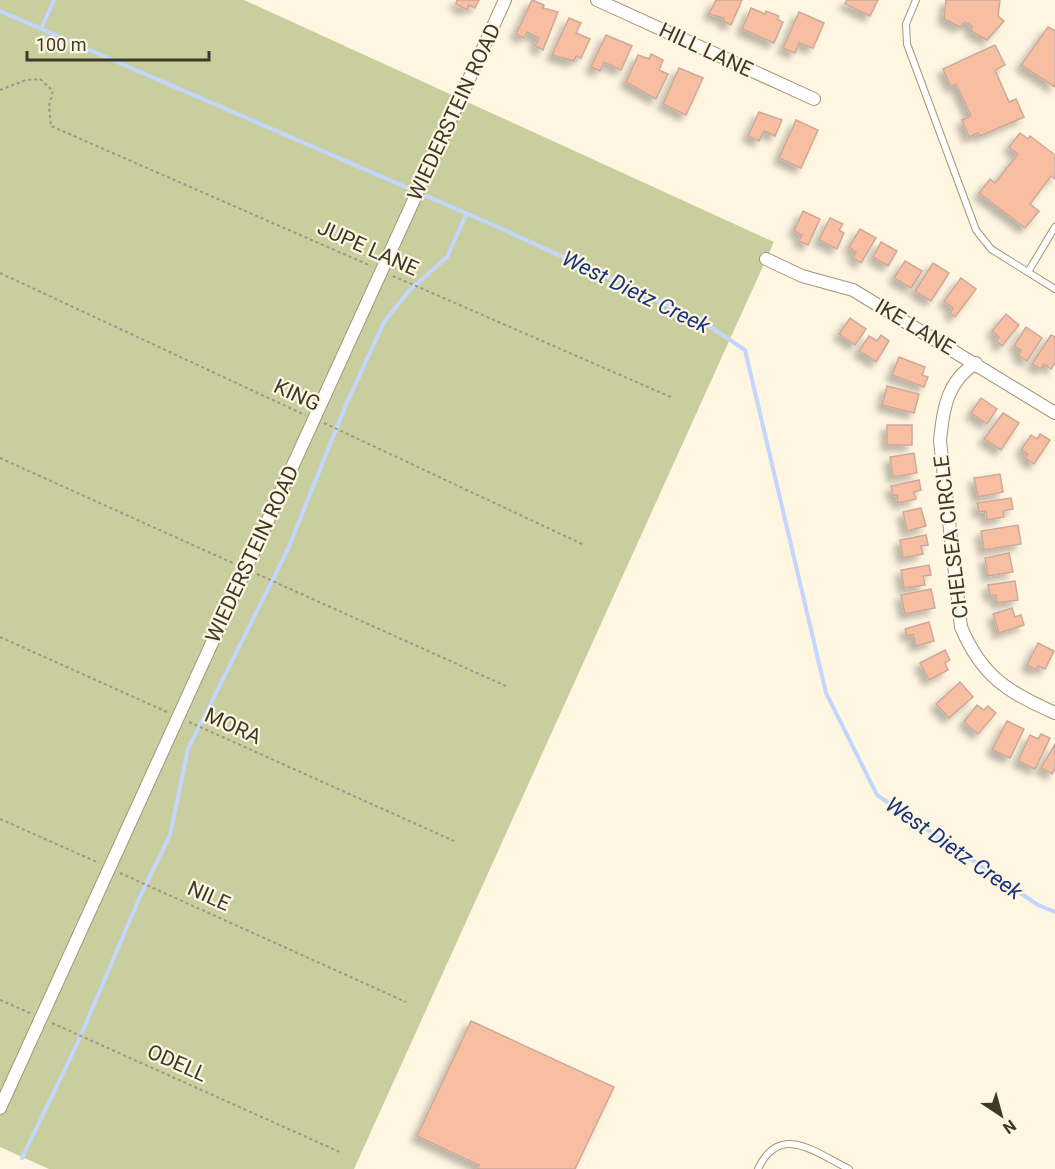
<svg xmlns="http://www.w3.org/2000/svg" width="1055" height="1169" font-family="Roboto,sans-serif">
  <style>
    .green { fill: #c9ce9e }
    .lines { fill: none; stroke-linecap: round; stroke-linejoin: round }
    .stream { stroke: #c3d6fd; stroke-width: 4 }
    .building { fill: #f8bea2; stroke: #cca999; stroke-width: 1.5; filter: url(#shadow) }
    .lane-casing { stroke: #a49677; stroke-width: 8 }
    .street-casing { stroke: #a49677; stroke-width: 14 }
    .path { stroke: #9e9686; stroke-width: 2; stroke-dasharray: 3 3; stroke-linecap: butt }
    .lane { stroke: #fff; stroke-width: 6 }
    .street { stroke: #fff; stroke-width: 12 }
    .labels { text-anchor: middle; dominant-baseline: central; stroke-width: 4.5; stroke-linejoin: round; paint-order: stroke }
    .street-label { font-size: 21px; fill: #3f392c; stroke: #fff6e2 }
    .water-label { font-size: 22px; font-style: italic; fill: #17357c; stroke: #fff6e2 }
  </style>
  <defs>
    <filter id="shadow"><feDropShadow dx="-5.5" dy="5.5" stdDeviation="3" flood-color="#0004"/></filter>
  </defs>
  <rect width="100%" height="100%" fill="#fff6e2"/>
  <polygon class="green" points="0,0 244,0 774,242 354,1169 49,1169 0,1147"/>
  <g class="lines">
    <g class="stream">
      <polyline points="0,11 500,228 700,320 745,350 826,693 877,795 1038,905 1055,912"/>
      <polyline points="41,29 54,0"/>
      <polyline points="22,1158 78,1042 139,899 170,835 188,749 288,549 345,407 384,322 409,291 447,257 467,213"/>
    </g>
  </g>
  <g class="building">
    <polygon points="457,0 479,0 475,8 469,5 467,10 456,4"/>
    <polygon points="532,0 544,5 543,8 558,12 543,50 535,46 539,38 527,32 524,38 516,34"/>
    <polygon points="716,0 742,0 731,25 723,21 724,18 709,14"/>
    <polygon points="847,0 878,0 870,16 845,4"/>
    <polygon points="946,0 1000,0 998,16 1004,21 987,40 971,31 972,26 965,22 960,27 944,19"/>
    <polygon points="751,8 765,14 766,11 779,16 777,19 783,22 774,43 742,29"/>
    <polygon points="799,12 824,23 813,48 799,43 795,53 783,48"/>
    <polygon points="569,18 581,23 576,33 590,39 581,58 576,56 574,61 552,55"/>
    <polygon points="1048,27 1055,31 1055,87 1021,65"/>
    <polygon points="606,35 632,46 621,70 604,62 600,71 591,67"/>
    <polygon points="995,45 1005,65 995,70 1009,102 1016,99 1024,117 980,136 978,133 969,137 962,120 971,116 956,84 951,87 943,69"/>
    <polygon points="651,54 663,60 659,70 668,74 656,99 626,82 638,55 649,59"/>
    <polygon points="679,68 703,78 686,115 663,104"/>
    <polygon points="759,112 782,120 775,136 764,131 759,141 748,136"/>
    <polygon points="796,120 818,130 801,168 779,158"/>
    <polygon points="1020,133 1028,139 1030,136 1055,155 1055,179 1051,176 1030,204 1039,211 1025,228 979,193 990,179 995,183 1018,154 1009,147"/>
    <polygon points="803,211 820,219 808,245 799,241 802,235 794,231"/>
    <polygon points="830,218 843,224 839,230 844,233 837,249 819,240"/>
    <polygon points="860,229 876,238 861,263 853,257 856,252 849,247"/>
    <polygon points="881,242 897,251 888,266 873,257"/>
    <polygon points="905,261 922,271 911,288 894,278"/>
    <polygon points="933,263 949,273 931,301 915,291"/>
    <polygon points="961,278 976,289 955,317 950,313 953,308 944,301"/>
    <polygon points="1006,314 1019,325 1002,346 996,341 999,337 992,331"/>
    <polygon points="850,318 866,329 855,345 839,334"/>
    <polygon points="1026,327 1042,338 1027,361 1018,355 1021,350 1014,346"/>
    <polygon points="881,335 889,341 876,362 859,351 869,336 877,341"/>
    <polygon points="1051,335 1055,337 1055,363 1051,369 1044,364 1041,369 1032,364"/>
    <polygon points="899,357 925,367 922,375 928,377 924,387 892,375"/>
    <polygon points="887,386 919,394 914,413 882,405"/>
    <polygon points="981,398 997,409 987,424 971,413"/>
    <polygon points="1003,413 1019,423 1001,450 984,439"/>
    <rect x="887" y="425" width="25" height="20"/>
    <polygon points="1040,434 1050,440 1034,464 1025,458 1028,454 1021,450 1031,435 1037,439"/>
    <polygon points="914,453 917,473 893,477 890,457"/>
    <polygon points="1000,474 1003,492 978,497 974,478"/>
    <polygon points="919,480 921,490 914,492 916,499 898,503 897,495 893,496 891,486"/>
    <polygon points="1011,498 1013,509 1003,511 1004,517 987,520 986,511 979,512 977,503"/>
    <polygon points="921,508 926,526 907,531 903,512"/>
    <polygon points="1018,525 1021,544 984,550 981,531"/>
    <polygon points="926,535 928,545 921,546 923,554 903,558 900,540"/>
    <polygon points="1009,553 1013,572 988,576 985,558"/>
    <polygon points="929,565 931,575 923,576 925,585 904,588 901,570"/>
    <polygon points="1015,581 1018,600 997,603 996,595 990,596 988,585"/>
    <polygon points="931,589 935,608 905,614 901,595"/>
    <polygon points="1012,608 1015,617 1021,615 1024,625 999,633 993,614"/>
    <polygon points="929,622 934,641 916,646 913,634 907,636 905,629"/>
    <polygon points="1038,643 1054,651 1045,669 1038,666 1036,670 1027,665"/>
    <polygon points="945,650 950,660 945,663 948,670 929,680 920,663"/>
    <polygon points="960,682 973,697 949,718 936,704"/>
    <polygon points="977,705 984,710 988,706 996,713 978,734 964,722"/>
    <polygon points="1007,721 1024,729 1010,758 992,750"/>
    <polygon points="1041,734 1050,738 1035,769 1018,761 1030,735 1038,739"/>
    <polygon points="1055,744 1055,769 1052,774 1041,768"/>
    <polygon points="471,1021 614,1087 575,1169 477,1169 479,1165 417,1136"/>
  </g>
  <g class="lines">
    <g class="lane-casing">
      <g id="lane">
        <polyline points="916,0 906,24 907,44 976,230 991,249 1055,289"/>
        <polyline points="1028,272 1055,227"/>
        <path d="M758,1169C780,1122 816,1153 849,1169"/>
      </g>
    </g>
    <g class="street-casing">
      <g id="street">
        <polyline points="597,0 814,99"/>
        <polyline points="766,259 802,276 853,290 1055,413"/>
        <path d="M976,363C947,381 943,409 940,441L961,627C982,677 1008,692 1055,713"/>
        <polyline points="0,1108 505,0"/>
      </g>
    </g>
    <g class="path">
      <polyline points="0,90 26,80 40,79 53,91 49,106 51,126 371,266"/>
      <polyline points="0,273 305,415"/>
      <polyline points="393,276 673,398"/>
      <polyline points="324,423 582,544"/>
      <polyline points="0,458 235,564"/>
      <polyline points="257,574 508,687"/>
      <polyline points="0,637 167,712"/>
      <polyline points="189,722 454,841"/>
      <polyline points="0,819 99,863"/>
      <polyline points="120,873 406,1002"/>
      <polyline points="0,1000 30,1013"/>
      <polyline points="52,1023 342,1153"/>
    </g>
    <use href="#lane" class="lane"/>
    <use href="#street" class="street"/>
  </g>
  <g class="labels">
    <g class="street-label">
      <text transform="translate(706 50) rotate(25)">HILL LANE</text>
      <text transform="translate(454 112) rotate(-65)">WIEDERSTEIN ROAD</text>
      <text transform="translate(368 248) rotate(24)">JUPE LANE</text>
      <text transform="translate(915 327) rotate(31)">IKE LANE</text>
      <text transform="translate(297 395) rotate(25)">KING</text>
      <text transform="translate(951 537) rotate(-97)">CHELSEA CIRCLE</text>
      <text transform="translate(252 554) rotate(-65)">WIEDERSTEIN ROAD</text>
      <text transform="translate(233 726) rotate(24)">MORA</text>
      <text transform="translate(209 896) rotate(24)">NILE</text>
      <text transform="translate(177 1063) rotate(24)">ODELL</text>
    </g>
    <g class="water-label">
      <text transform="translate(636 292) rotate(26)">West Dietz Creek</text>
      <text transform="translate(954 848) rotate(35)">West Dietz Creek</text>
    </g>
  </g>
  <g transform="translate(1001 1115) rotate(144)" stroke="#fff6e2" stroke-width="4.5" paint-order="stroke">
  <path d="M0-4.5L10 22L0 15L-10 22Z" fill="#3f392c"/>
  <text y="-9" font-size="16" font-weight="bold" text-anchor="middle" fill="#3f392c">N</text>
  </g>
  <path d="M27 51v9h182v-9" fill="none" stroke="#3f392c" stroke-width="3"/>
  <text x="36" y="51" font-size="18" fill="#3f392c" stroke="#fff6e2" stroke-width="4.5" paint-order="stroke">100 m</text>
</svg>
